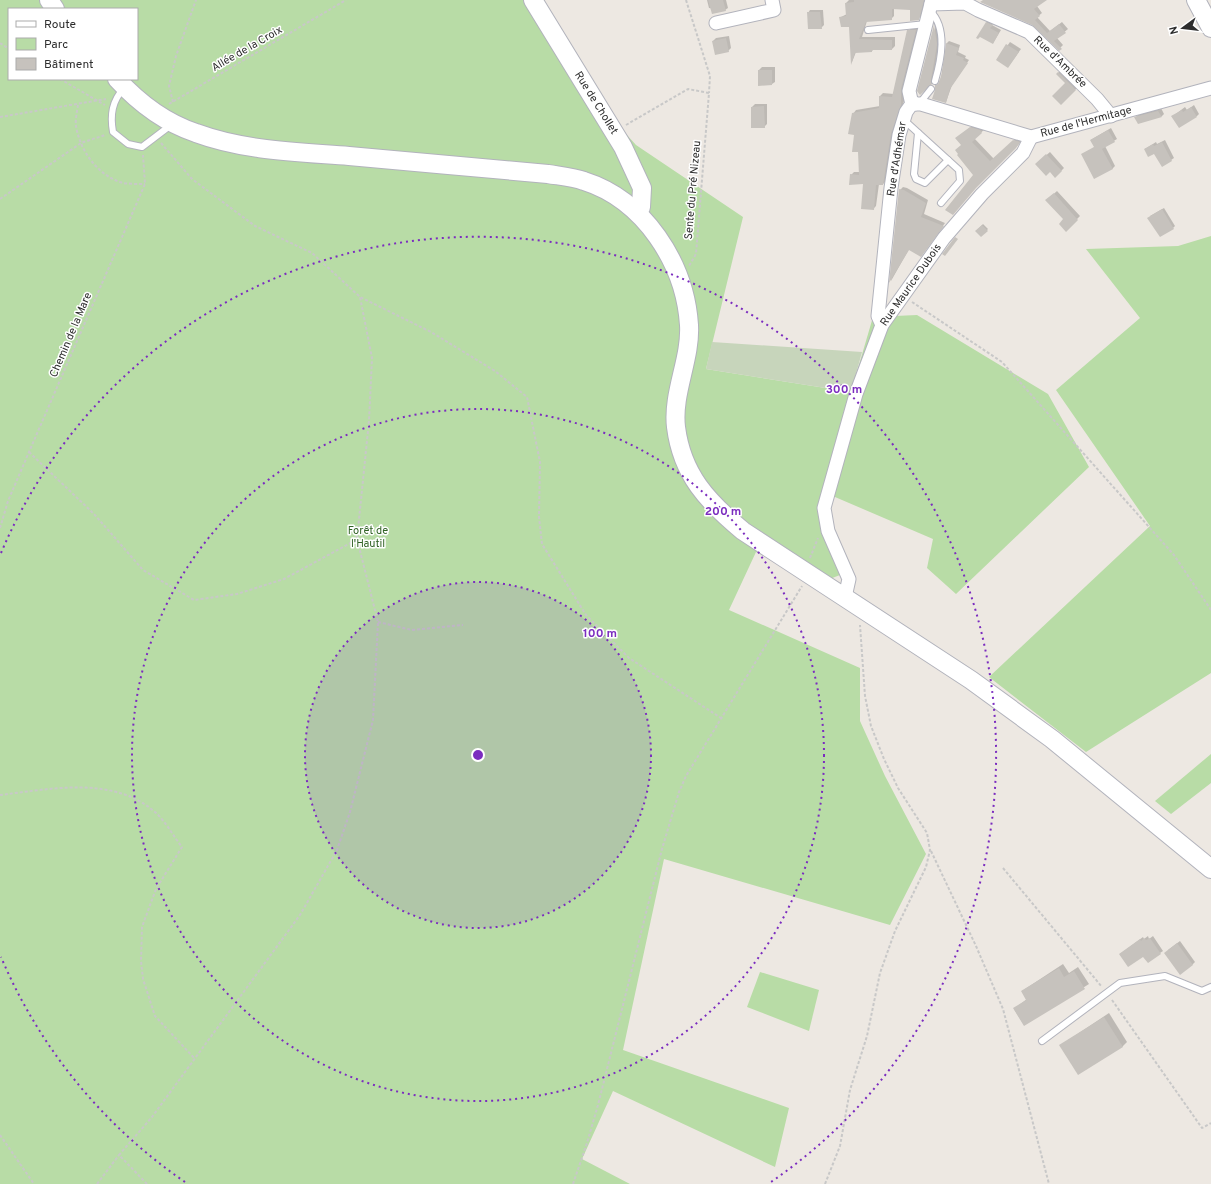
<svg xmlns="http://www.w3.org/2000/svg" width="1211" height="1184" font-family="Overpass,sans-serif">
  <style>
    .green { fill: #b8dca6; fill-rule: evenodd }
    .cemetery { fill: #c7d5bb }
    .shadow { fill: #0003 }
    .building { fill: #c6c2bd }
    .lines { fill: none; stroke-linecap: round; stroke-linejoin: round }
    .lane-casing { stroke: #b2b3bc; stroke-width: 8 }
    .street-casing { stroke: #b2b3bc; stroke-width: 15 }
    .secondary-casing { stroke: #b2b3bc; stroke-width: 20 }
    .path { stroke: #c8c8c8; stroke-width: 2; stroke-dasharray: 3 2; stroke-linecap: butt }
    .lane { stroke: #fff; stroke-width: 6 }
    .street { stroke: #fff; stroke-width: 13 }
    .secondary { stroke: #fff; stroke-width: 18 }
    .ring { fill: none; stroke: #7b2cbf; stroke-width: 2; stroke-dasharray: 2 4 }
    .labels { text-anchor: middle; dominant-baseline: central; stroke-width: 3; stroke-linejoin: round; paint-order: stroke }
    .street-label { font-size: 11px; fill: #2d2d2d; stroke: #fff }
    .park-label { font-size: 11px; fill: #316325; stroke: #fff }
    .centre { fill: #7b2cbf; stroke: #fff; stroke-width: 2 }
    .ring-label { font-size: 12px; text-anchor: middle; font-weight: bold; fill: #7b2cbf; stroke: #fff; stroke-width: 3; stroke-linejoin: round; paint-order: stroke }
  </style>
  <rect width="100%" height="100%" fill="#ede8e2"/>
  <g class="green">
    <path d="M0,0H535L599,104L636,145L743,217L706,369L851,392L873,317L917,315L1048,394L1089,467L956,594L927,568L933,539L821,491L840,575L822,582L756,552L729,610L860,668V721L885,776L926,854L890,925L664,859L623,1050L789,1108L775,1167L613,1091L582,1159L630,1184H0ZM9,9H137V79H9Z"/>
    <polygon points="1211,236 1211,673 1086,752 989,677 1150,526 1056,390 1140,318 1086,249 1178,246"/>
    <polygon points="1211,754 1211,783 1171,814 1155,801"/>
    <polygon points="760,972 819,990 809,1031 747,1007"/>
  </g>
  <polygon class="cemetery" points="712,342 862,352 851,392 706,369"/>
  <g class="shadow">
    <polygon points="707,0 726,0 728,8 725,10 709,8"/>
    <polygon points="849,0 925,0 921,16 918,19 911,9 894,8 894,16 891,19 867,21 862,37 895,37 895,46 892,49 874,49 872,51 856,52 852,62 850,26 841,17 847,14 846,3"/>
    <polygon points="983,0 1044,0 1037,6 1042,13 1037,17 1050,31 1062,22 1068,29 1057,38 1063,45 1059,49 1033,24"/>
    <polygon points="810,10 823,10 824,25 821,28 808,13"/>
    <polygon points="989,20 995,22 992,25 1001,30 993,43 986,23"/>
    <polygon points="936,25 939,42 933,81 920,94 918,91"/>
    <polygon points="919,27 904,85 904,101 894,130 886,181 883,184 879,184 876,206 873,209 865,183 851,175 854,172 860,172 859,151 855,134 853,114 856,110 880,106 880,96 883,93 894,94 908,31 912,28"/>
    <polygon points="729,36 731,48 728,51 713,41 716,38"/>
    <polygon points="949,41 960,45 958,52 966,56 965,58 969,60 952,85 946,102 940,83 947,43"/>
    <polygon points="1010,42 1021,49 1008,67 997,60"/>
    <polygon points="762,67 775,67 775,82 772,84 759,85 759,70"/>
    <polygon points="1061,70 1078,87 1061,103 1067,83 1057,74"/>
    <polygon points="755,104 767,104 767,124 764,127 752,107"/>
    <polygon points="1194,105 1199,114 1197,116 1173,116 1185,107 1187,110"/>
    <polygon points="1161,108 1164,114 1162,116 1139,123 1136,117 1138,115"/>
    <polygon points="974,125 982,127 984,130 974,138 994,159 1017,138 1022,139 1019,144 979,184 959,136"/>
    <polygon points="1111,128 1117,139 1105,146 1115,166 1112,169 1082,155 1095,147 1091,140 1094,138"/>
    <polygon points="1165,140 1174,158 1171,160 1145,149 1156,142 1157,144"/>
    <polygon points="1050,152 1064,168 1055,177 1050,170 1036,164"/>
    <polygon points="903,187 907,188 928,200 924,214 945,223 923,253 909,249 891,281 900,190"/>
    <polygon points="1057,191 1080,216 1066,230 1064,219 1047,200"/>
    <polygon points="1164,208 1175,226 1173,228 1150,216"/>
    <polygon points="983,224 988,229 981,236 976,231"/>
    <polygon points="1148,936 1149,939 1153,936 1163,951 1160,953 1143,955 1123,952 1143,937 1144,939"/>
    <polygon points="1180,941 1195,962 1192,965 1168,950"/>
    <polygon points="1063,964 1069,973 1078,967 1089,984 1024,1025 1014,1009 1027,999 1022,991"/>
    <polygon points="1109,1013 1127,1042 1122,1047 1061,1045"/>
  </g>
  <g class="building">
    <polygon points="708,0 723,0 726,11 712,14"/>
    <polygon points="854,0 924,0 919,20 910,21 910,10 892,9 892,20 866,22 859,39 892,40 892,50 872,50 872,52 855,53 851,65 849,27 841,27 839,17 846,16 845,3 854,2"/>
    <polygon points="983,0 1047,0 1034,9 1040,16 1035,20 1047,33 1059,24 1066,33 1054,41 1062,49 1059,51 1032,25 980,2"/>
    <polygon points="807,12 820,12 822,29 808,29"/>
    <polygon points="986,22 993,25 990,28 999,33 993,44 980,37 978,39 976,38"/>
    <polygon points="934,25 937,44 931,80 932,84 920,95 917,91"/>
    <polygon points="907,30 916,30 901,89 901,105 891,134 883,185 876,185 874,210 861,209 863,184 849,185 850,174 859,175 858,152 852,152 854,135 848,134 852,113 879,108 879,96 892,97"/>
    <polygon points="726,38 729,52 715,55 712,41"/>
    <polygon points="946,43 959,48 956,55 964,58 963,60 968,63 950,89 946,103 932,99 935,90 935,85 938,84 942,74"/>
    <polygon points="1006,44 1019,52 1008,68 996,60"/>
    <polygon points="758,70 772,70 772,85 758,86"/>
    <polygon points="1058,72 1076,90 1061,105 1052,96 1065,83 1056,74"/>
    <polygon points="764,106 765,128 751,128 751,107"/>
    <polygon points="1191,107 1197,117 1179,128 1171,116 1182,110 1183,112"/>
    <polygon points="1158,111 1162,117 1138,124 1134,117"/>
    <polygon points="970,127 980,130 982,133 972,142 990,161 1013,140 1020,142 1016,148 976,188 953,215 945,210 973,175 957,155 958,154 955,150 961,145 955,138"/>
    <polygon points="1108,130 1115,142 1102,149 1113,169 1094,179 1081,154 1094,147 1090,140"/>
    <polygon points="1162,142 1172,161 1162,167 1154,154 1148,157 1144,149 1153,144 1154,146"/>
    <polygon points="1046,154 1062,171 1055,178 1050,172 1046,176 1035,164"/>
    <polygon points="899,189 904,190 926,203 921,217 944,226 921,257 909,250 889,283"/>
    <polygon points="1054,193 1078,220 1066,232 1059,224 1063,219 1045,200"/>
    <polygon points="1162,209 1174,229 1160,237 1147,218"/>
    <polygon points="982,225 988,231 981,237 975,231"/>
    <polygon points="955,237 958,239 945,256 942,254"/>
    <polygon points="1144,938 1146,940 1150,938 1161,954 1148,963 1143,957 1128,967 1119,954 1140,939 1141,941"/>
    <polygon points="1177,943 1193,965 1180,975 1164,953"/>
    <polygon points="1059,968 1064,977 1074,971 1085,989 1024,1026 1013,1008 1026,1000 1021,991"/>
    <polygon points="1104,1017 1123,1047 1078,1075 1059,1045"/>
  </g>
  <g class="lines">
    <g class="lane-casing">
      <g id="lane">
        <path d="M930,11C948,28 941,60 935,81"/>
        <polyline points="868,30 926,24"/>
        <path d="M124,88C112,101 110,115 113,132L128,144L142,147L171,125"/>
        <polyline points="919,104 931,89"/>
        <polyline points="904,120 959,170 960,181 941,203"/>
        <polyline points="918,133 914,174 916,179 925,183 948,160"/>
        <polyline points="1042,1041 1120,983 1165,976 1202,991 1211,987"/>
      </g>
    </g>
    <g class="street-casing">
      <g id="street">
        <polyline points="931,4 965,3 978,10 1029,32 1097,99 1111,116"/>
        <polyline points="716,23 774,10 772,0"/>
        <polyline points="915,104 921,104 1031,137 1211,88"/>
        <polyline points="882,325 878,316 891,188 899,135 906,112 911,105 915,104 911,100 909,91 932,0"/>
        <polyline points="845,597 849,579 828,531 824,508 856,394 882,325 944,238 982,194 1023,153 1031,137"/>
      </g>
    </g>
    <g class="secondary-casing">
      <g id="secondary">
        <polyline points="49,0 55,9"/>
        <polyline points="533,0 623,147 642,188 641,207 637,211"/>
        <polyline points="1196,0 1211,28"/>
        <path d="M117,79C138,102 166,123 196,133C245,151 298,152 349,156C415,162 482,168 548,174C560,176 573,177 584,181C644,200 685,263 689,325C691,359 672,393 676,427C682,475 708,502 743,531L971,680L1052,739L1211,869"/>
      </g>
    </g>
    <g class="path">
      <polyline points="686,0 710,76 709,93"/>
      <polyline points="0,43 9,49"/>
      <polyline points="60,79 105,105"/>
      <polyline points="173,102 169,86 176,56 196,0"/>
      <polyline points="169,104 346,0"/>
      <path d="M78,105C77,112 75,120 76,126C80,151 98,176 123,183C130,184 138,184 145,184"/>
      <polyline points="0,117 106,99"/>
      <polyline points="626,125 688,89 709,93 696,254 689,266"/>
      <polyline points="161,143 192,179 255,226 312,253 360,297 431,332 495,371 527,397 540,462 539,517 542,544 586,615 629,658 721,718"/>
      <polyline points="0,199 81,143 105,135"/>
      <polyline points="912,302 1002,362 1174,555 1211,610"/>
      <polyline points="29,452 94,514 143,570 194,600 237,594 284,579 356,540"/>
      <polyline points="0,528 8,501 29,452 145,184 143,155"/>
      <polyline points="810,558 818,538"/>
      <polyline points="378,622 412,630 463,625"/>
      <path d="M0,795C50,789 114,775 156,813C166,822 174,837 182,847L156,889L142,927L141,961L143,979L155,1016L195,1059"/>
      <polyline points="931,851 976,946 1003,1009 1049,1184"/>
      <polyline points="1003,868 1102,987"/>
      <polyline points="1112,1000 1202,1128 1211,1123"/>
      <polyline points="0,1135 34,1184"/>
      <polyline points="97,1184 119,1155"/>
      <polyline points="147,1184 119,1155 152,1117 300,915 337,850 350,812 373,720 378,622 357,539 369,421 372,358 360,297"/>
      <polyline points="573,1184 587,1143 598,1105 662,849 679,792 686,776 802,586"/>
      <polyline points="825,1184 840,1146 850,1090 867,1036 880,973 895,931 926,867 930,850 927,833 898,788 884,759 871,726 865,696 860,625"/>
    </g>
    <use href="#lane" class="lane"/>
    <use href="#street" class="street"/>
    <use href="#secondary" class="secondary"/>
  </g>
  <circle cx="478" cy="755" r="173" fill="#7b2cbf" fill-opacity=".12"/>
  <g class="ring">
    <circle cx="478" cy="755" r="173"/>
    <circle cx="478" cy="755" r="346"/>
    <path d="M185 1182A518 518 0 0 1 1 957M1 553A518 518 0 1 1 771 1182"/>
  </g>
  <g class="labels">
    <g class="street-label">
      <text transform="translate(247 49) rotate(-30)">Allée de la Croix</text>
      <text transform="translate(1060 62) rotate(44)">Rue d'Ambrée</text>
      <text transform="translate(596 103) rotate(58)">Rue de Chollet</text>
      <text transform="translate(1086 122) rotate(-15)">Rue de l'Hermitage</text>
      <text transform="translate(897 159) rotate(-81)">Rue d'Adhémar</text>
      <text transform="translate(693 190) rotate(-85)">Sente du Pré Nizeau</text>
      <text transform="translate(911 285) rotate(-55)">Rue Maurice Dubois</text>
      <text transform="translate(71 335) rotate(-67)">Chemin de la Mare</text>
    </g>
    <g class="park-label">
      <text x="368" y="531">Forêt de<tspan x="368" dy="13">l'Hautil</tspan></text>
    </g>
  </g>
  <circle cx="478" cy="755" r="6" class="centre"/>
  <g class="ring-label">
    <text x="844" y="393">300 m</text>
    <text x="723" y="515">200 m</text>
    <text x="600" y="637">100 m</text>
  </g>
  <rect x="8" y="8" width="130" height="72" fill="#ffffff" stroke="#ababab"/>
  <rect x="16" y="21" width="20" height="6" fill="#ffffff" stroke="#ababab"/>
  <text x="44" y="28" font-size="12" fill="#2d2d2d">Route</text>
  <rect x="16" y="38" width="20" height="12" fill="#b8dca6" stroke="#ababab"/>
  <text x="44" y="48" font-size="12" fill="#2d2d2d">Parc</text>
  <rect x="16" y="58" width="20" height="12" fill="#c6c2bd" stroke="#ababab"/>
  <text x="44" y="68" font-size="12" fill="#2d2d2d">Bâtiment</text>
  <g transform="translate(1183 28) rotate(255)" stroke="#ffffff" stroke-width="3" paint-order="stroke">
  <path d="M0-3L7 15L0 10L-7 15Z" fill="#2d2d2d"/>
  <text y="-6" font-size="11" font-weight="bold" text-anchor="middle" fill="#2d2d2d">N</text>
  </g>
</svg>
